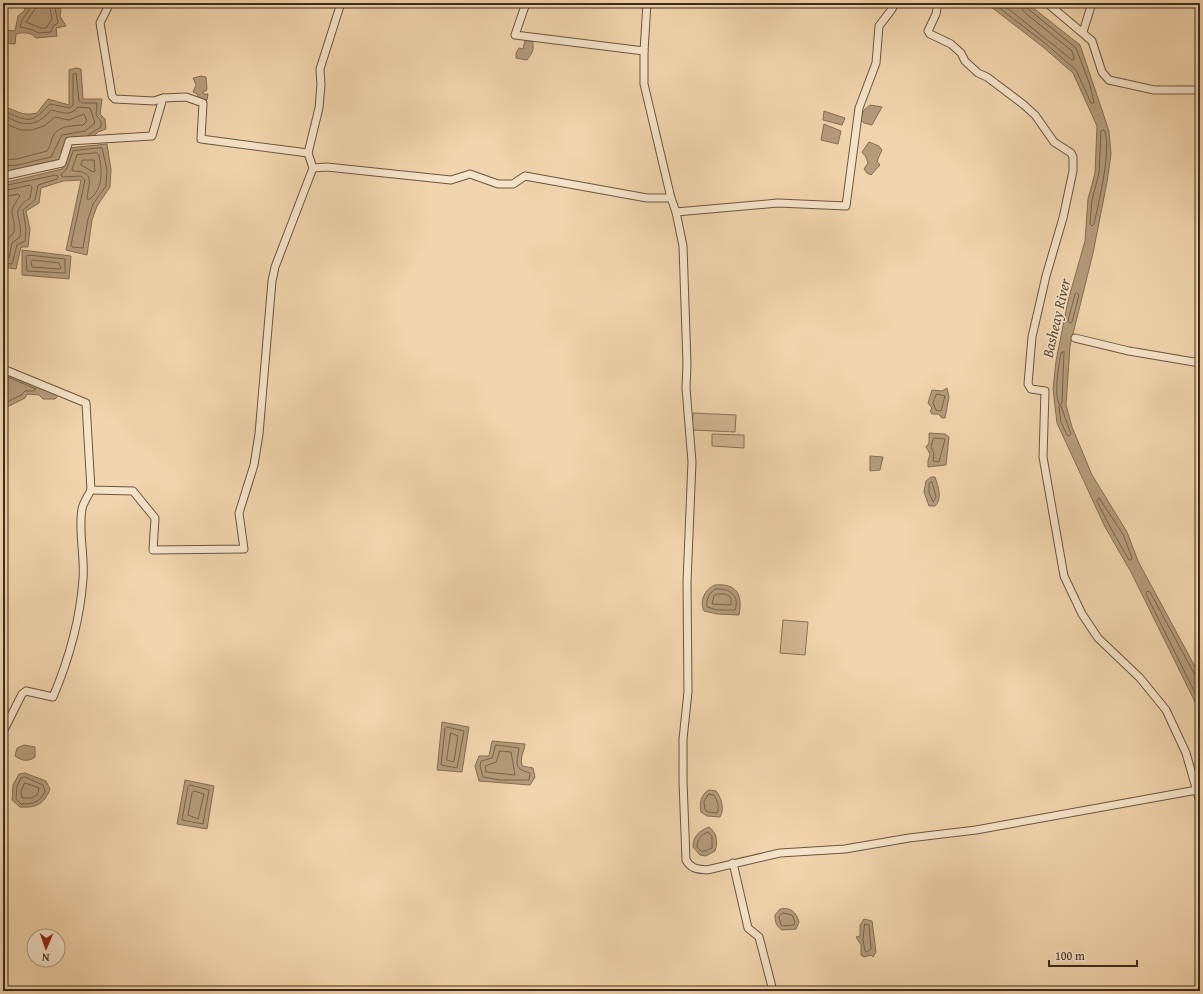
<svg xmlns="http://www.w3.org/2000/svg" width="1203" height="994" font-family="'Gentium Book Plus',serif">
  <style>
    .green { fill: #d2b895; stroke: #887258 }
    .water { fill: #b49c7c; stroke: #846f55 }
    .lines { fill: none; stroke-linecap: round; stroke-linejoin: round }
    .shore { stroke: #78644b; stroke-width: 1 }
    .minor-casing { stroke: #6a563f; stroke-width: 9 }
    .minor { stroke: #f6e4ca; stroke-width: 7 }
    .labels { text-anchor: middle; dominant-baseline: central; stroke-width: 3; stroke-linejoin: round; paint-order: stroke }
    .water-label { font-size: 15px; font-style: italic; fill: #5b4832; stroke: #f6e4ca }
  </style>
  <rect width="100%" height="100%" fill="#f1d5ae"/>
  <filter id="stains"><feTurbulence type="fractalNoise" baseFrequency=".005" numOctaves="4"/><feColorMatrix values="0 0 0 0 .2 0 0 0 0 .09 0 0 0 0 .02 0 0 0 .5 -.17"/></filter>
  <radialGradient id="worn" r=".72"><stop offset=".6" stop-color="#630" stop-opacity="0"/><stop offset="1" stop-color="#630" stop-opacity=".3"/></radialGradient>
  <g class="green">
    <polygon points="693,413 736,415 735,432 692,430"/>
    <polygon points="712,434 744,435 744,448 712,446"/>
    <polygon points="783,620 808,622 805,655 780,653"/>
  </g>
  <g class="water">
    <path d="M27,3H58L61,10L60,16L66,26L56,28L57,36L36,38C31,32 23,32 16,34L15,44L3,43V30L15,31L18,16L24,11Z"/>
    <polygon points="986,3 1027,3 1080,45 1109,131 1111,154 1107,182 1093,253 1070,346 1066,405 1072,427 1092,475 1127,532 1138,561 1200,676 1200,712 1131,572 1105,527 1057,423 1053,389 1056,361 1068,301 1085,241 1088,199 1095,173 1097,126 1073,73 1043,47"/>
    <path d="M525,40L530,42L532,40C535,50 532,53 527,60L516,58V53L519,48L523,49Z"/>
    <path d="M76,68L81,69L83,99H102L100,114L105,119L106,129L98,132L89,140L67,142L57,164L3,176V108C12,106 20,118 37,113L48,99L69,105V70Z"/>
    <polygon points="201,76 206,77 207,90 203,92 203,94 208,94 207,100 200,99 197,94 193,92 196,85 193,78"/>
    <polygon points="870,105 882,107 872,125 864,123 860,119 864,110"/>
    <polygon points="824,111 845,118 842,125 823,120"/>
    <polygon points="824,124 841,131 838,144 821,140"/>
    <polygon points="869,142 879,146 882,150 877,161 880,165 871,175 867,173 864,169 868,163 866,157 862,152"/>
    <polygon points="107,144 111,170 110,187 97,206 92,220 87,255 66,250 81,180 63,181 41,188 39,203 26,211 30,229 28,247 21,247 16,269 3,267 3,183 62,169 69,148"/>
    <polygon points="22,250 71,256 69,279 22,275"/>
    <polygon points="3,370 56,392 58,396 55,399 43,399 39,395 27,394 25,398 3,409"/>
    <polygon points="947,388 949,397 945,418 942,418 938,414 932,414 930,411 932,408 928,403 932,390 942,391"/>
    <polygon points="929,433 945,434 949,437 946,465 928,467 928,461 930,454 926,447 929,443"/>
    <polygon points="870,456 883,457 880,470 870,471"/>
    <path d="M931,477H935C938,487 943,498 935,506H929L924,492L926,481Z"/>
    <path d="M715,585C737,583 743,595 739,615L717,614L704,611C699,601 705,589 715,585Z"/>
    <polygon points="442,722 469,727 462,772 437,770"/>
    <path d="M492,741L525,744C524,754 520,754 522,766L533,768L535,777L530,785L479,781L475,766L479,756H489Z"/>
    <path d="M24,745L35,747V757C29,762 21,761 15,756L17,748Z"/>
    <path d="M25,773L46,781L50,789C44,805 35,808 20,807L12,800L13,785L19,774Z"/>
    <polygon points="185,780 214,786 207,829 177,824"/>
    <path d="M709,790L716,791C721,797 725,809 720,817L707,816L701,812C699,804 701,794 709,790Z"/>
    <path d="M709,827C717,833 718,841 715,851L706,856L700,855L693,847C693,836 699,831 709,827Z"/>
    <path d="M780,909C791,907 796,912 799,922L796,929L782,930C776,926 775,922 775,915Z"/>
    <polygon points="864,919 872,921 876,952 873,957 871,955 864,957 861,955 861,945 856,937 860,936 860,925"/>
  </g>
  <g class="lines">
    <g class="shore">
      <path d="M31,3C30,14 22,14 20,27L33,30L38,33L51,32L53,26L58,23L54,3"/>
      <polyline points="36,3 35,9 26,22 40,28 46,28 52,19 49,3"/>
      <polyline points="993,3 1046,44 1076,70 1091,103 1094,103 1090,85 1076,48 1027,8 1025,3"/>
      <polyline points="1001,3 1072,60 1074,59 1072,51 1023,11 1020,3"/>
      <path d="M3,112C8,112 11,114 15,116C35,124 37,116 50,104L70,108L73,105V74L76,73L79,101L83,103H97L96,115L101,121V127L88,135"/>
      <path d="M3,117C8,117 11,119 15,121C31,127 41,122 51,110C62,112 70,117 78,107L90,108L95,123L85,131L62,135L51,157L18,165L3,166"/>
      <path d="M3,123L21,130H32L44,126L55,117L69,120L84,114L87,121L83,125C73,126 59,125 53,136C51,141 50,147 47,151L17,159L3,160"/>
      <path d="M1104,130C1113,144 1098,206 1094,224L1092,226L1090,224L1092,200L1099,173L1101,131Z"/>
      <polygon points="102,148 107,170 106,186 93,204 88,219 83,248 72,247 71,245 85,180 81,176 62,177 61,174 66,170 73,151"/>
      <path d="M97,153L99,155C102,171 104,190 88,200L87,198C89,183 95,171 73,171L72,169L77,155Z"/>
      <polygon points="83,160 94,160 95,171 93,172 81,165"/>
      <polyline points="3,186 56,175 58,176 57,179 38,185 35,200 23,210 26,229 25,241 17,245 12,264 3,263"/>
      <path d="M3,191L30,185L32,187L30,198C8,213 23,215 20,237L12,243L9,258H3"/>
      <path d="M3,197L18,194L20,196C5,217 16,211 14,232L8,239L3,252"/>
      <polygon points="28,255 65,259 65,273 27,271 26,257"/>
      <polygon points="33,260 59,263 61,268 59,269 32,267 31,262"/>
      <polygon points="1077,293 1079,295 1072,322 1070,323 1068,321 1075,294"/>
      <path d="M1064,352L1062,403L1060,405C1053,396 1059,365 1061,353Z"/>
      <polyline points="3,375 36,389 34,391 25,391 21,395 3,404"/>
      <polygon points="937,394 945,396 941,411 936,410 933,403"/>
      <polygon points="1061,406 1071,434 1069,436 1067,435 1061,422 1059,407"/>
      <polygon points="934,438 945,439 939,462 933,461 934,454 931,447"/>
      <polygon points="932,482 936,497 933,502 929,492 929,484"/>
      <polygon points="1099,498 1123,534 1132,558 1131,560 1129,560 1109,525 1097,501"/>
      <path d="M716,589C730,588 740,596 735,610H717L707,607C706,600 709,592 716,589Z"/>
      <polygon points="718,594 726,594 731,598 731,605 712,604 714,596"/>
      <polyline points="1200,677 1195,675 1150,592 1147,591 1146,594 1200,703"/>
      <polygon points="447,727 464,731 457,768 441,765 445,729"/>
      <polygon points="451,733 458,736 454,761 453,762 447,760"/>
      <path d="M496,745L519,748C518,761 511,768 530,773L529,780H500L483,777L480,766L481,761L492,758Z"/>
      <polygon points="500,751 511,752 515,775 486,772 485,766 496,762"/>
      <path d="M25,777L43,785L45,791C41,802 33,804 21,804L16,799L17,786L21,778Z"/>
      <polygon points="25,783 39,788 38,794 32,798 22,798 21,792"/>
      <polygon points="190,785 209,790 203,824 182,820 188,787"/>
      <polygon points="194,791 204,794 198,819 188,815 192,793"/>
      <path d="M709,794L714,795C717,800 720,807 717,813L708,812L705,810L704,802Z"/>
      <path d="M708,832L712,836V848L705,851H701L697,847C697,839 701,835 708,832Z"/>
      <polygon points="783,913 792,915 795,922 794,925 784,926 781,925 779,917"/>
      <polygon points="865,924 869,925 871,949 867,952 865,951 863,940"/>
    </g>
    <g class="minor-casing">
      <g id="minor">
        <polyline points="110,3 100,23 112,96 115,99 154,101 163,98"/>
        <polyline points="526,3 515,35 644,51"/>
        <polyline points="647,3 644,51 644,84 671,198"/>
        <polyline points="938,3 936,14 928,31 930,34 951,44 961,53 965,61 978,73 987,77 1024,105 1035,115 1054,142 1071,153 1073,157 1073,171 1063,218 1046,276 1032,337 1028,384 1031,389 1045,391 1043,457 1064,576 1082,614 1098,638 1140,678 1166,710 1186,753 1200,802"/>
        <polyline points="1047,3 1092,41 1102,72 1109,80 1154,90 1200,90"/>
        <polyline points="1083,32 1092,3"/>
        <polyline points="308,153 319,108 321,85 320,69 341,3"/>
        <polyline points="3,176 62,163 69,141 152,136 163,98 186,97 203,103 201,139 308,153 313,168 327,167 451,180 470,174 498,184 513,184 525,176 647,198 671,198 676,212 778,203 846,206 859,108 876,63 879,26 892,9 895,3"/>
        <path d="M676,212L683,246L687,364L686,388L692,462L687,582L688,692L683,739V781L686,860C691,869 697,869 707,870L780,853L845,849L909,838L976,830L1197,790"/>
        <polyline points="1075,338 1129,351 1200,363"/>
        <polyline points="3,369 86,403 91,490 133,491 155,518 153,550 244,549 239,513 254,465 259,434 272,281 275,267 313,168"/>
        <path d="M3,732L22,694L26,691L53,697C69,659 80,621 83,579C85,556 78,532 82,509C83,503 88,496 91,490"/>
        <polyline points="3,758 3,761"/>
        <polyline points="733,863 748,928 759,937 773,991"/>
      </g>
    </g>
    <use href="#minor" class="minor"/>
  </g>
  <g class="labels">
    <g class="water-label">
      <text transform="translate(1056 318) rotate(-77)">Basheay River</text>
    </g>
  </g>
  <rect width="1203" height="994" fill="none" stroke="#f1d5ae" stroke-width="16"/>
  <rect x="4" y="4" width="1195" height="986" fill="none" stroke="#3d2c1a" stroke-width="2"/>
  <rect x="8" y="8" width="1187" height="978" fill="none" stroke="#3d2c1a"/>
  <g transform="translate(46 948) rotate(182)"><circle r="19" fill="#f6e4ca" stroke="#ac9a84"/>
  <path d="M0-3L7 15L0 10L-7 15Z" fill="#8f2418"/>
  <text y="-6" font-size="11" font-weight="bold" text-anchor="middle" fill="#3d2c1a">N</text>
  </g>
  <path d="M1049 960v6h88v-6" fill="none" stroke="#3d2c1a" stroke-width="2"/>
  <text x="1055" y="960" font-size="12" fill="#3d2c1a" stroke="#f6e4ca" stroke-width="3" paint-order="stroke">100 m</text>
  <rect width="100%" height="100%" filter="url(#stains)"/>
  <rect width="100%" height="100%" fill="url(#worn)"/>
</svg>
